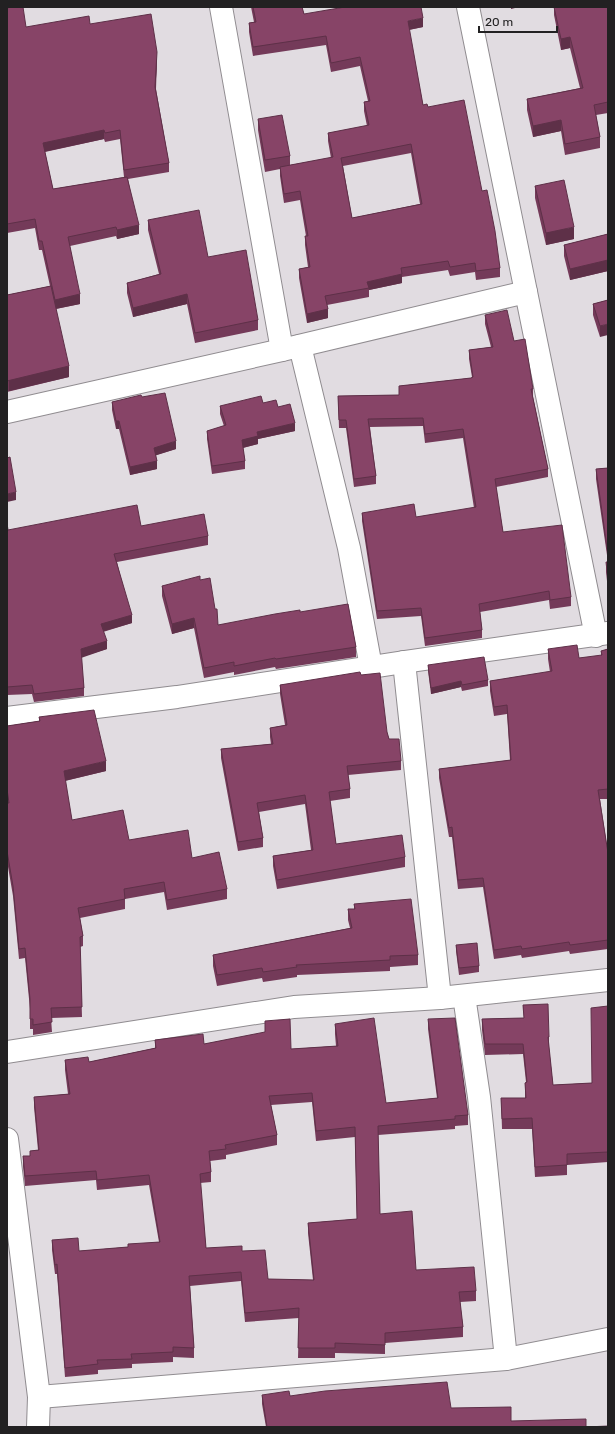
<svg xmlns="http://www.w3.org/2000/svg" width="615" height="1434" font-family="Rubik,sans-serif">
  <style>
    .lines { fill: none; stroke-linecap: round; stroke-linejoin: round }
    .minor-casing { stroke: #908c90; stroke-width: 24 }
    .minor { stroke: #fff; stroke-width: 22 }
    .wall { fill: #743a59; fill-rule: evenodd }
    .shaded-wall { fill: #5e3048 }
    .building { fill: #874467; stroke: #5e3048; fill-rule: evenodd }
  </style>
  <rect width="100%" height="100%" fill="#e1dce1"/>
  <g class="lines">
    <g class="minor-casing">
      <g id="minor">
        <polyline points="221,7 282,350"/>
        <polyline points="468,7 596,636"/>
        <polyline points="300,346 349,548 371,667"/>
        <polyline points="7,412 282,350 526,292"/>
        <polyline points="404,662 440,998"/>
        <polyline points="7,718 177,697 404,662 608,633"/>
        <polyline points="464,996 479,1097 506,1359"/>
        <polyline points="7,1052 294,1007 440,998 608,980"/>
        <polyline points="7,1139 39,1397 38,1427"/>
        <polyline points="39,1397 506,1359 608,1339"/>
      </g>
    </g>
    <use href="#minor" class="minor"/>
  </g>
  <g class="wall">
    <path d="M251,7H302L304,14L423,27L409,30L423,105L428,107L482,191L500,268V277L476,280L475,272L450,276L448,270L402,277V283L369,290V297L327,305L328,318L307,323L299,278V269L308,267L305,245V236H306L300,200L284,203L280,176V169L265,172L258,130V119L290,156V165L331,158L328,141V133L367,126L364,111V102L368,101L360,66L331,72L326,45L253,56L249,32V23L254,22ZM411,153L420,204L352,218L343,166Z"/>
    <polygon points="554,7 608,7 608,113 596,115 600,137 600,148 565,155 561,131 533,137 527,110 527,99 580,88 570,48 561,50 554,15"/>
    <path d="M7,8L26,27L90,24L157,61L156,89L169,163V172L128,179L139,234L117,239L116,236L70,246L80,304L56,309L69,377L7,392V295L50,286L42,250H39L35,228L7,233ZM104,139L105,142L120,139L124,177L53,189L45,152Z"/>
    <polygon points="535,186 574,239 546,245 535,198"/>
    <polygon points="148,220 208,257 258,320 258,330 195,343 187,304 133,317 127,293 127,283 159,274 148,230"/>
    <polygon points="608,234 608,271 570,280 564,256 564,245"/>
    <polygon points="608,300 600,337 593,315 593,304"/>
    <polygon points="485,315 514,341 533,389 533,397 548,469 548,477 496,487 503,532 571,597 571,606 550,609 549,600 480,612 482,630 482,638 425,646 421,616 377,619 362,521 362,513 416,517 474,508 463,438 425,443 423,426 370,427 376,476 376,484 354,487 346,428 339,428 338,396 399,395 399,386 471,378 472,377 469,359 469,350 491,347 485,324"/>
    <polygon points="142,397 176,449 156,455 157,469 130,475 119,429 116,429 112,410 112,402"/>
    <polygon points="263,403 278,407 295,431 258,439 258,444 243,448 245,461 245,469 212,474 207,439 207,431 224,426 220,414 220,406"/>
    <polygon points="608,468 608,590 606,572 606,562 608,562 596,479 596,469"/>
    <polygon points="7,523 8,530 141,526 208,536 208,545 117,562 132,623 103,632 107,649 81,657 84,688 84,696 34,702 32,694 7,695"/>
    <polygon points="200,580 218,625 300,612 356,647 356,657 276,669 275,667 234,675 234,672 204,678 194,628 172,634 162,596 162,586"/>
    <polygon points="548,649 579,658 601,656 601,651 608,649 608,799 600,799 608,853 608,949 570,954 569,951 522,958 521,955 494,959 483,887 458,889 452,837 449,837 439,778 439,769 510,760 507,714 494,716 490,691 490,681 550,672 548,659"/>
    <polygon points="428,665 488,680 488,686 462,691 461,687 431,694 428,671"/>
    <polygon points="361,675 387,732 389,739 401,761 401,770 348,775 350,789 350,798 330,801 336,844 405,857 405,867 277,889 273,866 273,856 311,850 305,804 259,812 263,838 263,847 238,851 221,758 221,749 271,744 270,737 270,728 285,725 280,694 280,685"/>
    <polygon points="39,717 106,771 65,781 72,820 129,840 192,858 227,889 227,899 167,910 164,892 125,899 125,909 80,918 83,936 83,946 80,947 82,1017 51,1018 52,1032 33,1035 33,1029 30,1029 30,1009 25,958 19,959 13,896 7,861 7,803 8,803 7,799 7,726 39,721"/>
    <polygon points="354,904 418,955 418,965 390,967 390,971 297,975 297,977 263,982 262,978 217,986 213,966 213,955 350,928 348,920 348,909 354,909"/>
    <polygon points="456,945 479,966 479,972 459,975 456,951"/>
    <polygon points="523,1005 549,1037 549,1048 553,1085 592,1083 608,1006 608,1162 567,1165 567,1175 535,1177 532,1129 502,1129 501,1098 525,1098 525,1083 526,1082 523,1054 485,1055 482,1030 482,1019 524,1018"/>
    <path d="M428,1019L468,1115V1125L455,1126V1129L378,1135L380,1214L416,1270L476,1291V1301L460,1302L463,1327V1337L385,1343V1354L335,1353V1358H298L299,1318L245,1322L241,1281L190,1286L194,1348V1358L173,1357V1362L132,1364V1368L98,1370V1374L65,1377L57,1274H55L52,1250V1240L79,1251L128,1247L159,1242L149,1185L97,1190L96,1180L25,1186L23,1166V1156H30V1151L38,1150L34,1107V1097L68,1094L65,1070V1060L89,1062L155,1048V1040L204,1044L265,1033V1021L291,1049L336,1046L335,1034V1024L386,1103L437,1098L428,1029ZM312,1102L316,1141L355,1137L357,1219L308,1223V1233L313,1280L268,1279L242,1251L206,1248L200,1183L211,1182V1172L210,1161L226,1159V1155L277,1145V1135L271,1105Z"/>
    <polygon points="262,1395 290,1396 451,1408 511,1421 586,1427 608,1427 266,1427 262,1404"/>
  </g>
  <g class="shaded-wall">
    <polygon points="511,7 519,7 511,9"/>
    <polygon points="423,18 423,27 408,30 408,21"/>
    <polygon points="570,37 570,48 561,50 561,39"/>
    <polygon points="157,52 157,61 155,96 155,87"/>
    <polygon points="561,120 561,131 533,137 533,126"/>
    <polygon points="104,130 104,139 43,152 43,143"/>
    <polygon points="139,225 139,234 117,239 117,230"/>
    <polygon points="574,227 574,239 546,245 546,233"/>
    <polygon points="608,260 608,271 570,280 570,269"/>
    <polygon points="402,274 402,283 369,290 367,282"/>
    <polygon points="80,294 80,304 55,309 55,300"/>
    <polygon points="187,294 187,304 133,317 133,308"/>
    <polygon points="328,309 328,318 307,323 307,314"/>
    <polygon points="608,324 608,335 600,337 600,326"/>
    <polygon points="69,366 69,377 9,391 9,380"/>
    <rect x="116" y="421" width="3" height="8"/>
    <polygon points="295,423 295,431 258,439 258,444 242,448 242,440 257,432"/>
    <polygon points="176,441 176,449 154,456 154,448"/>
    <polygon points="157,461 157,469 130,475 130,467"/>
    <polygon points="16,492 16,500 7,502 7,494"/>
    <polygon points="132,615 132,623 101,632 101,624"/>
    <polygon points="194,618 194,628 172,634 172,624"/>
    <polygon points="107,641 107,649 81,658 81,649"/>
    <polygon points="461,681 461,687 431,694 431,688"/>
    <polygon points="106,761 106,771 64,781 64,771"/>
  </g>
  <g class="building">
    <polygon points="12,7 23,7 26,27 89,16 90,24 151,14 157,52 155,87 169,163 124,170 120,130 105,133 104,130 43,143 53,189 127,177 139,225 117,230 116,227 68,237 80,294 55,300 42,241 39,241 35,219 7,224 7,8"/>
    <path d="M253,7H302L304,14L345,7H421L423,18L408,21L423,105L427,104L428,107L464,100L482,191L487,190L495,231L500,268L476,271L475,263L450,267L448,261L401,268L402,274L367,282L369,288L325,296L328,309L307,314L299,269L310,267L305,236H308L300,191L284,194L280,167L333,157L328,133L369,125L364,102L370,101L360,57L331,63L326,36L253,47L249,23L256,22ZM411,144L422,204L352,218L341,158Z"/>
    <polygon points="554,7 608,7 608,102 594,105 600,137 565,144 561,120 533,126 527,99 583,88 570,37 561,39"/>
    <polygon points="282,115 290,156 265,160 258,119"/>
    <polygon points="564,180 574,227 546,233 535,186"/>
    <polygon points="199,210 208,257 246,250 258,320 195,333 187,294 133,308 127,283 161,274 148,220"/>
    <polygon points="608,234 608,260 570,269 564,245"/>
    <polygon points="51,286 69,366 7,381 7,295"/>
    <polygon points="608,300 608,324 600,326 593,304"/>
    <polygon points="507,310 514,341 525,339 533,389 531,389 548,469 495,479 503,532 562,525 571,597 550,600 549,591 479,604 482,630 425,638 421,608 377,611 362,513 414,504 416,517 476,507 463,429 425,434 423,418 368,419 376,476 354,479 346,420 339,420 338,396 399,395 399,386 471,378 473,377 469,350 493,347 485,315"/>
    <polygon points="165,393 176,441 154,448 157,461 130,467 119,421 116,421 112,402 141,395 142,397"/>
    <polygon points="261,396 263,403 276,400 278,407 290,404 295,423 257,432 258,436 242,440 245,461 212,466 207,431 226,425 220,406"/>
    <polygon points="10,457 16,492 7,494 7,458"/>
    <polygon points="608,468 608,555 596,469"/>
    <polygon points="137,505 141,526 204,514 208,536 114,554 132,615 101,624 107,641 81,649 84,688 34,694 32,685 7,687 7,523 8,530"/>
    <polygon points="606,562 608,562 608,580"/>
    <polygon points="200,576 200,580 210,578 215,609 217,609 218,625 275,614 300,610 300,612 348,604 356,647 276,659 275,658 234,666 234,662 204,668 194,618 172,624 162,586"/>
    <polygon points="577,645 579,658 602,655 601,651 608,649 608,789 598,790 608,853 608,940 570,945 569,942 522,949 521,946 494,950 483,878 458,880 452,827 449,828 439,769 511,760 507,705 494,707 490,681 552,671 548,649"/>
    <polygon points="484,657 488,680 462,685 461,681 431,688 428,665"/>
    <polygon points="360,672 361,675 380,673 387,732 389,739 399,739 401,761 347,766 350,789 329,792 336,844 402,835 405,857 277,880 273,856 313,850 305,795 257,803 263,838 238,842 221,749 273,744 270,728 287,725 280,685"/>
    <polygon points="94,710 106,761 64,771 72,820 123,810 129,840 188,830 192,858 219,852 227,889 167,900 164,882 124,889 125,899 78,908 83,936 80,937 82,1007 51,1008 52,1022 33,1025 33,1019 30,1019 30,999 25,948 19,949 13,886 7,851 7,803 9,803 7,789 7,726 40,721 39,717"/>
    <polygon points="411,899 418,955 390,956 390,960 296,965 297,967 263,972 262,968 217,975 213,955 352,928 348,909 355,909 354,904"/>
    <polygon points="477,943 479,966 459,968 456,945"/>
    <polygon points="548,1004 549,1037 548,1037 553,1085 592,1083 591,1008 608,1006 608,1152 567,1154 567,1165 535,1167 532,1118 502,1119 501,1098 526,1098 525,1083 527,1082 523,1044 485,1044 482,1019 524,1018 523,1005"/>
    <path d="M374,1018L386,1103L438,1098L428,1019L455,1018L468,1115L455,1116V1119L378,1126L380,1214L412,1211L416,1270L474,1267L476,1291L459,1292L463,1327L385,1333V1345L335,1343V1348H298L299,1308L245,1313L241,1272L189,1276L194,1348L173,1347V1352L131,1354L132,1359L97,1360L98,1364L65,1368L57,1264L55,1265L52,1240L78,1238L79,1251L128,1247V1244L160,1242L149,1175L97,1180L96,1171L25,1176L23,1156H30V1151L39,1150L34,1097L70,1094L65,1060L88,1057L89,1062L156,1048L155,1040L203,1034L204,1044L265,1032V1021L290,1019L291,1049L338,1046L335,1024ZM312,1093L316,1131L355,1127L357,1219L308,1223L314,1280L268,1279L265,1250L242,1251V1246L206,1248L200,1174L211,1172L209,1151L226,1149L225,1145L277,1135L269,1096Z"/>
    <polygon points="447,1382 451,1408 511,1407 511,1421 586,1419 586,1427 608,1426 608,1427 267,1427 262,1395 289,1391 290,1396 325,1391"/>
  </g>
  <rect width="615" height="1434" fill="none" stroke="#222122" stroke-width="16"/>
  <path d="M479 26v6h78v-6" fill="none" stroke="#222122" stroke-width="2"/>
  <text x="485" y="26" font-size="12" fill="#222122" stroke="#e1dce1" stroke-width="3" paint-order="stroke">20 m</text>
</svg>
